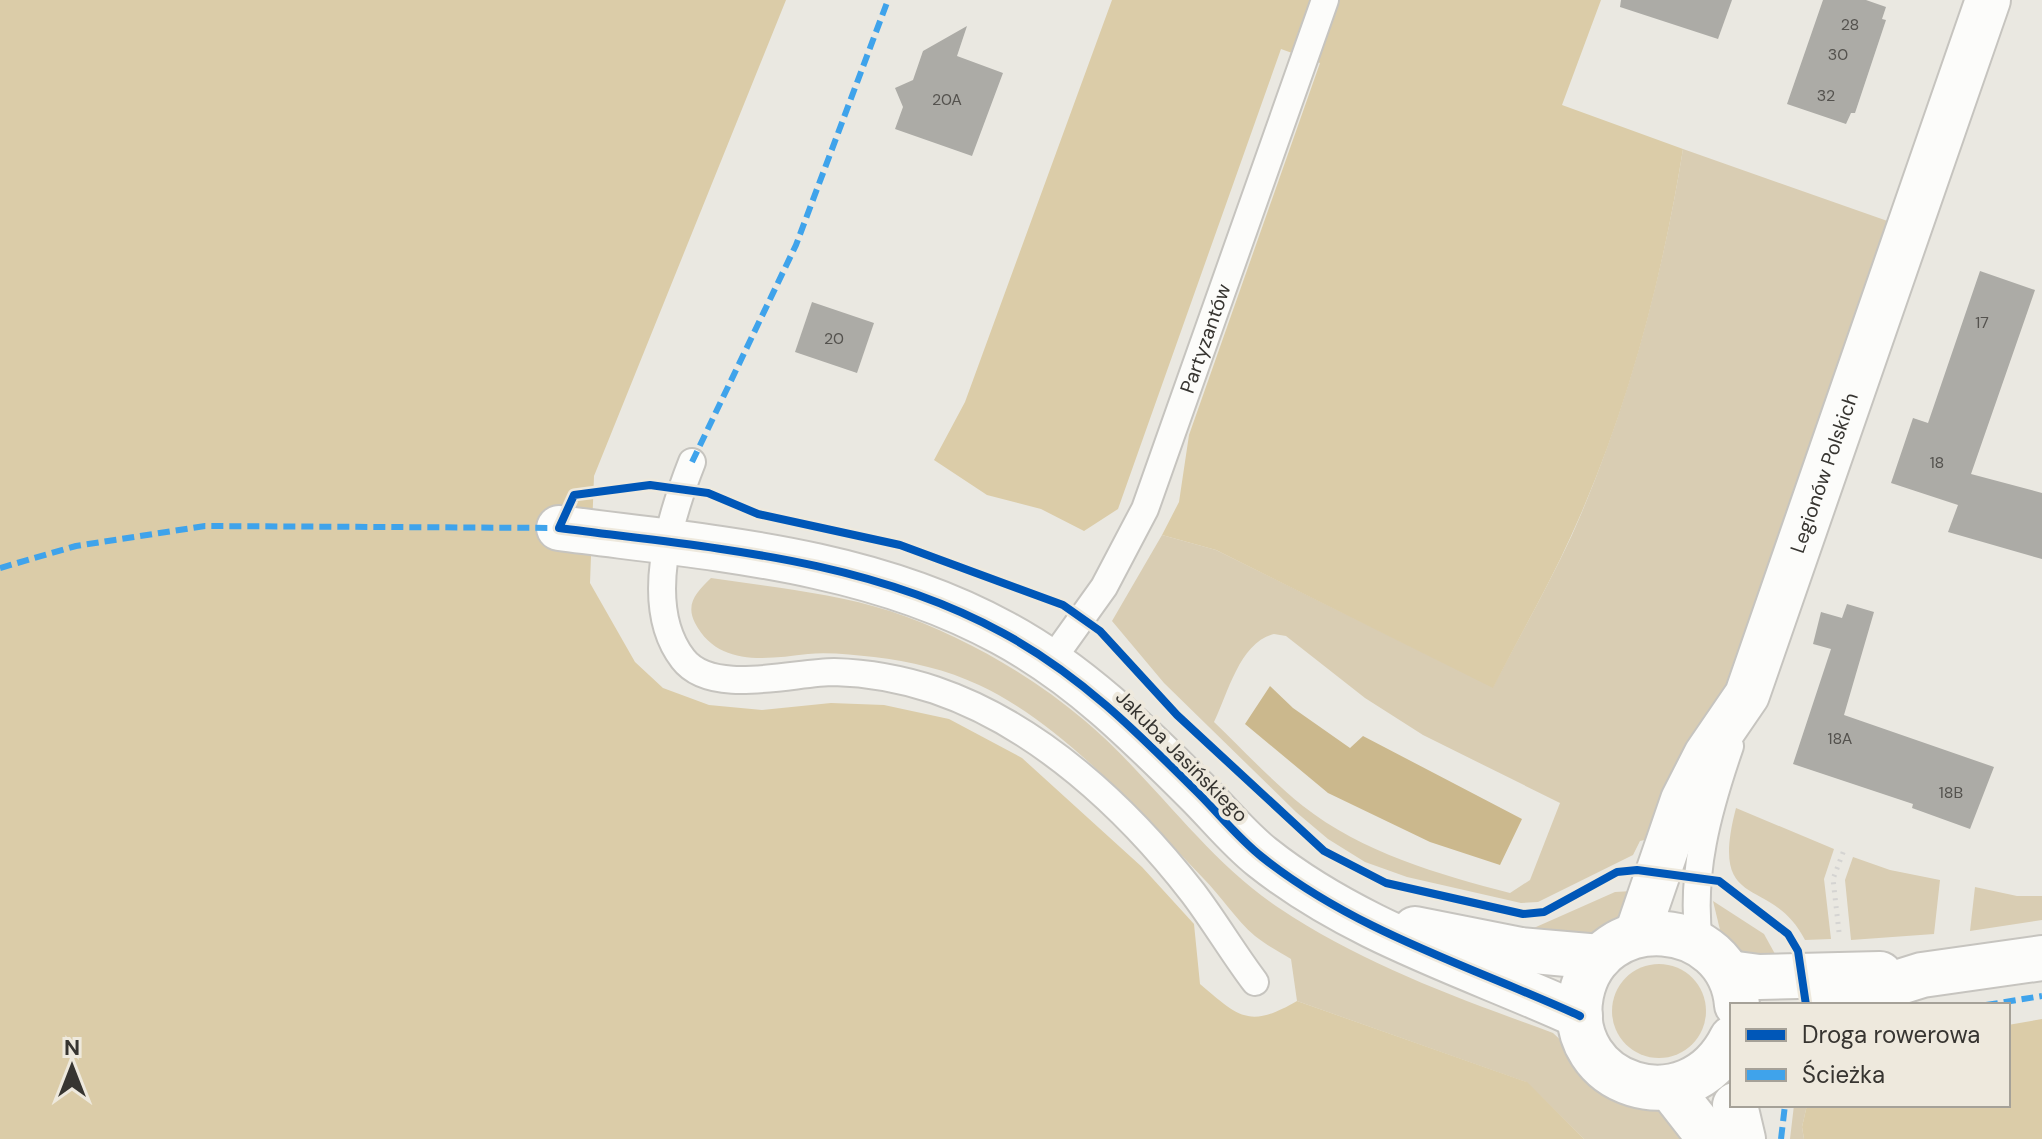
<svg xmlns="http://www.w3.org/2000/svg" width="2042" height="1139" font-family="'DM Sans',sans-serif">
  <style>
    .green { fill: #d9cdb3; fill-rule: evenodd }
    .forest { fill: #dbcca8 }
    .water { fill: #cbb88d }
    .building { fill: #acaba6 }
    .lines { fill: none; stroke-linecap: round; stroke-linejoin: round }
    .lane-casing { stroke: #c6c4bf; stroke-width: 30 }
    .street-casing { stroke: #c6c4bf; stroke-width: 48 }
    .secondary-casing { stroke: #c6c4bf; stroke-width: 48 }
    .path { stroke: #d5d4d2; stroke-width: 5; stroke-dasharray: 2 6; stroke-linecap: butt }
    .lane { stroke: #fcfcfa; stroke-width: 26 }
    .street { stroke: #fcfcfa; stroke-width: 44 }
    .secondary { stroke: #fcfcfa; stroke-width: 44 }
    .quiet { stroke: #3fa3eb; stroke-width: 6; stroke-dasharray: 12 6; stroke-linecap: butt }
    .cycleway-casing { stroke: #eee9dd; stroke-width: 13 }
    .cycleway { stroke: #0057b8; stroke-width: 8 }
    .labels { text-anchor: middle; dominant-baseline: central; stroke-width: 8; stroke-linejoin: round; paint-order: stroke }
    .number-label { font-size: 16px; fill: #54524e }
    .street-label { font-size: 20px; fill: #373531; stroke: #eee9dd }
  </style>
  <rect width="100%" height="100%" fill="#eae8e1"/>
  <g class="green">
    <path d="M1683,149L1896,224L1738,675L1654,838L1640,841L1633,855L1538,902L1521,903L1407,877L1365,862L1328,839L1296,812L1164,683L1112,621L1162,535L1216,550L1493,687C1519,637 1548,587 1572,535C1626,414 1662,280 1683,149ZM1274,634L1286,636L1365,698L1423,735L1560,803L1530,880L1510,893C1440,875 1361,852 1303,806C1272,781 1243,750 1214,722C1228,693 1240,642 1274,634Z"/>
    <path d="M711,578C770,587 833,593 890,611C959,634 1028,673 1084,720C1153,778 1204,858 1279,908C1364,965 1458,998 1553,1033C1594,1073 1650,1095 1686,1139H1584L1526,1082L1297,1001L1291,959C1280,952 1266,945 1255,936C1236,920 1221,896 1203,878C1140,812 1063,724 979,685C947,670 910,661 874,657C853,655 829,652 808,654C766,659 718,667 695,623C685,603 697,592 711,578Z"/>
    <path d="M1736,808L1834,849L1824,879L1831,939L1805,940C1771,873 1708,915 1736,808Z"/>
    <polygon points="1853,857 1890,870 1940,880 1934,934 1851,940 1845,880"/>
    <polygon points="1975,887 2017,896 2042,896 2042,920 1970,931"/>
    <path d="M1632,891C1614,947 1575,938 1527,931L1615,892Z"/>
    <polygon points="1713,901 1764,934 1780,963 1745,959 1721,934"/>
    <circle cx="1659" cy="1011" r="47"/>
    <polygon points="1794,1105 1807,1105 1802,1127 1804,1139 1790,1139"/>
  </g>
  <g class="forest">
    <path d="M0,0H786L594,476L590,583L635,662L663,688L709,705L762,710L831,703L884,705L949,719L1022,758L1142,867L1194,924L1200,984C1239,1017 1249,1029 1297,1001L1527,1082L1584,1139H0Z"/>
    <path d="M1112,0H1601L1562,105L1683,149C1662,280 1627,414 1571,536C1548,587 1519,637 1493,688L1216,550L1162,535L1179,502L1189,435L1320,63L1281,49L1118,509L1084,531L1041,509L987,495L934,460L965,402Z"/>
    <polygon points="2042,1019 2042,1139 1804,1139 1802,1127 1807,1105 2008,1105 2008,1025"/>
  </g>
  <polygon class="water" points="1270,686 1293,708 1350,748 1363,736 1522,819 1500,865 1430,842 1328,793 1245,724"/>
  <g class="building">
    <polygon points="1621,0 1732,0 1718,39 1620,7"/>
    <polygon points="1823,0 1866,0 1886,7 1882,19 1886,20 1855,113 1851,113 1846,124 1787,104"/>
    <polygon points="967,26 957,56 1003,73 972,156 895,129 903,107 895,88 913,80 923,51"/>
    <polygon points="1980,271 2035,290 1971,474 2042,493 2042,559 1948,532 1958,505 1891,483 1913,418 1928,423"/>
    <polygon points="812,302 874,323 857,373 795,352"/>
    <polygon points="1847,604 1874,612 1844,715 1994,767 1970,829 1912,808 1913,804 1793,764 1831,649 1813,644 1821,612 1842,618"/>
  </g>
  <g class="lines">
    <g class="lane-casing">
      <g id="lane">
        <path d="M692,462C670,518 642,606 683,659C712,697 794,672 834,672C869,673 902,679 935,690C1038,725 1127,808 1193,893C1215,922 1233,953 1255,982"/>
        <path id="s1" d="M1051,661L1104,587L1145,509L1325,0"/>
        <path d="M1699,942C1690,874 1708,810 1730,746"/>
      </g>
    </g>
    <g class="street-casing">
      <g id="street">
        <path d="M559,528C710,548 866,558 1003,633C1079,674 1137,732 1198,793C1219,814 1239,839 1262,857C1356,932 1473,967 1580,1016"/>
        <polyline points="1415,929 1521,950 1600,957"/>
        <path id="s2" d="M1637,934L1683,800L1706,755L1747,695L1988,0"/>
      </g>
    </g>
    <g class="secondary-casing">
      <g id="secondary">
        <polyline points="1729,973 1759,977 1880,974"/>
        <polyline points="1826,1005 1922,975 2042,958"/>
        <path d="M1732,1038C1688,1127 1564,1086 1581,995C1599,906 1730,917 1737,1005"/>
        <polyline points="1670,1088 1710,1139"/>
        <polyline points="1735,1105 1743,1139"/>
      </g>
    </g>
    <polyline class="path" points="1839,932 1833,879 1844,850"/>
    <use href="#lane" class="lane"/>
    <use href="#street" class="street"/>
    <use href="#secondary" class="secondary"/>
    <g class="quiet">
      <polyline points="692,462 796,245 888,0"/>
      <polyline points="0,568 76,546 205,526 559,528 561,524"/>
      <polyline points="1986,1005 2042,996"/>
      <polyline points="1781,1139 1785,1105"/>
    </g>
    <g class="cycleway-casing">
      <path id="cycleway" d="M1580,1016C1473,967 1356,932 1262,857C1239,839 1219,814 1198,793C1137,732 1079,674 1003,633C866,558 710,548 559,528L574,495L650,485L708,493L758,514L900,545L1063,605L1100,631L1177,715L1324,851L1386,883L1523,914L1544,912L1617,872L1637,870L1719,881L1788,934L1798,951L1806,1005"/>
    </g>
    <use href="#cycleway" class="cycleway"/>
  </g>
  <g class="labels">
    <g class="number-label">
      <text x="1850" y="24">28</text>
      <text x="1838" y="54">30</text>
      <text x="1826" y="95">32</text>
      <text x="947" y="99">20A</text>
      <text x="1982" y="322">17</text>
      <text x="834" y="338">20</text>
      <text x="1937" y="462">18</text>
      <text x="1840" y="738">18A</text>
      <text x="1951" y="792">18B</text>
    </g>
    <g class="street-label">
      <text stroke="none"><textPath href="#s1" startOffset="360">Partyzantów</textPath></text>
      <text stroke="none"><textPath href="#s2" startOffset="500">Legionów Polskich</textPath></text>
      <text transform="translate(1182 756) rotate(45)">Jakuba Jasińskiego</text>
    </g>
  </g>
  <rect x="1730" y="1003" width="280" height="104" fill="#eee9dd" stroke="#a5a198" stroke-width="2"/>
  <rect x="1746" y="1029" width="40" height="12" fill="#0057b8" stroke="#a5a198" stroke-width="2"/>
  <text x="1802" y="1043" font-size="24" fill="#373531">Droga rowerowa</text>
  <rect x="1746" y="1069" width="40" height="12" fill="#3fa3eb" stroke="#a5a198" stroke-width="2"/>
  <text x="1802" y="1083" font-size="24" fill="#373531">Ścieżka</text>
  <g transform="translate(72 1067)" stroke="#eee9dd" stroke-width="6" paint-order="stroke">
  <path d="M0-6L14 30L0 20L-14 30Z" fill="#373531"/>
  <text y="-12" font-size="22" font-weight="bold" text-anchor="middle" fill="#373531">N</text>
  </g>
</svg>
